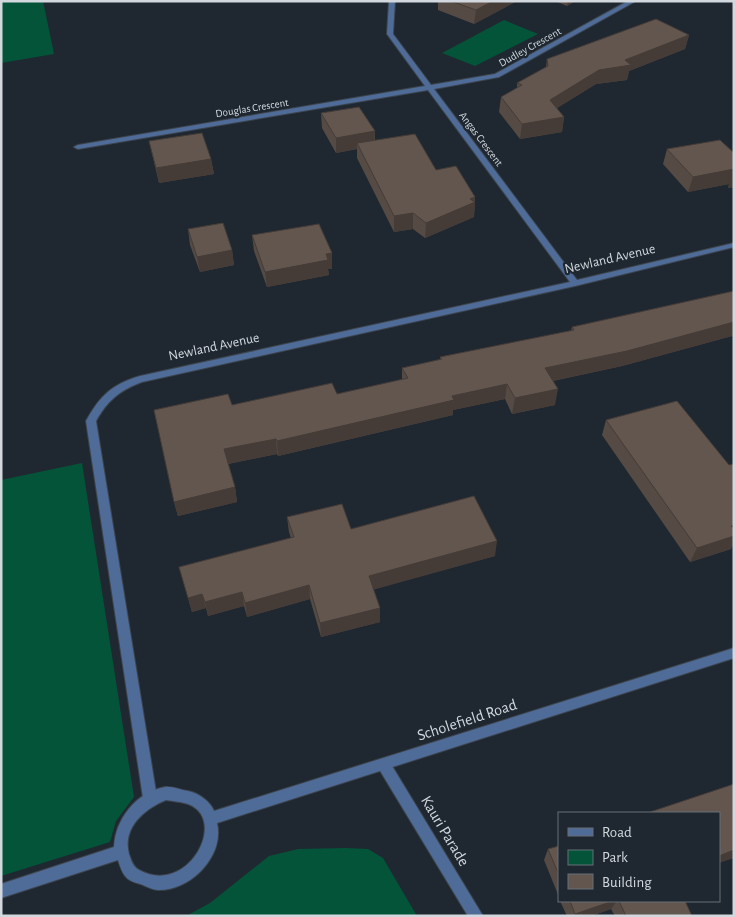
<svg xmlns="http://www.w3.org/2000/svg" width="735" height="917" font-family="'Alegreya Sans',sans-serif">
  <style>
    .green { fill: #045439 }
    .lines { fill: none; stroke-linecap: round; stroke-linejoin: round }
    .minor-casing { stroke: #3c444d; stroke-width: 2 }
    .tertiary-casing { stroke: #3c444d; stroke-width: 2 }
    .minor { fill: #4f6b97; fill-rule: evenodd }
    .tertiary { fill: #4f6b97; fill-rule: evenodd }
    .wall { fill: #554a44 }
    .shaded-wall { fill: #453c37 }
    .building { fill: #63564f; stroke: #453c37 }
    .labels { text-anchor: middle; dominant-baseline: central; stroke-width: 4.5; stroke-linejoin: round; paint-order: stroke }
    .far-street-label { font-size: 11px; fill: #d2d8de; stroke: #1f2831 }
    .street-label { font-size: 14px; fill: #d2d8de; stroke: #1f2831 }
    .near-street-label { font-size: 16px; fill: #d2d8de; stroke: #1f2831 }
  </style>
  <rect width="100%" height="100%" fill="#1f2831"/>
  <g class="green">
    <polygon points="1,1 43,1 54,54 1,63"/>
    <polygon points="504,20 538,34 475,66 442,53"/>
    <polygon points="82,463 134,797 116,821 110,842 1,876 1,480"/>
    <polygon points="346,848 368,849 383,858 417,916 186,916 210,903 269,856 298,849"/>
  </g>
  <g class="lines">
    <g class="minor-casing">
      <g id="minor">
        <path d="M389,1H395L393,34L431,85L495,74L628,1H636L499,77L434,89L577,280L734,243V247L575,286L142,382C120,390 107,401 96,421L157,798L155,803L150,805L145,803L143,798L86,421C100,396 112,384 140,376L570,282L428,90L78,149L74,147L78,145L425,86L387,34Z"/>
        <polygon points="384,759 389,761 483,916 468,916 379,769 378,765 379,761"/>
      </g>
    </g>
    <g class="tertiary-casing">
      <path id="tertiary" d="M734,648V658L217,823C225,856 190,891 158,890C153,890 148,887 143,885C138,883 130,882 126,877C122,873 120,866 118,860L1,898V884L114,847C115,820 136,792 165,787C171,786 181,790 188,791C198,793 210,801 214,811ZM166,800C173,801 182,802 188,804C229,819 188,897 139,870C133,867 131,860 129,854C122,828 144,809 166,800Z"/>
    </g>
    <use href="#minor" class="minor"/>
    <use href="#tertiary" class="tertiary"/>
  </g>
  <g class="wall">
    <polygon points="438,1 517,1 474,24 438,10"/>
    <polygon points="555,1 575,1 567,6"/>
    <polygon points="689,35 685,49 629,71 627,80 596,84 557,108 564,117 562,132 520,139 499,112 501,97 517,88 517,83 546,67 547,59"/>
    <polygon points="321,113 375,131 375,140 436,170 475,197 474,217 425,238 413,229 394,232 357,158 357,149 336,153 322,128"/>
    <polygon points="720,140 734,187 728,188 729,184 688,192 663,164 667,149"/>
    <polygon points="149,141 211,159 214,174 159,183"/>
    <polygon points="188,229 232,250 234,265 200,272 190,245"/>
    <polygon points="252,235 332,253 332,269 328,269 329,275 267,287 254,251"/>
    <polygon points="734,291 734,337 732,336 622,366 553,381 555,405 512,414 505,399 453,410 453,415 278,456 277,454 228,464 235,487 237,502 178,516 174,502 232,405 337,394 402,380 402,368 440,360 440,357 571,331 572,327"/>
    <polygon points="606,420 731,549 690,562 602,435"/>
    <polygon points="287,517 495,556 373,589 380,622 321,637 310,599 247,617 244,606 208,616 206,608 192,612 179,567 291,538 289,532"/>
    <polygon points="559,846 559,897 544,860 548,849"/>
    <polygon points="560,901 685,901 692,916 615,916 611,909 591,916 567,916"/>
  </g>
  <g class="shaded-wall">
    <polygon points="493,1 517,1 474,24 476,10"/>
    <polygon points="568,1 575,1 567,6"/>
    <polygon points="689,35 685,49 629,71 627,80 596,84 547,114 550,100 599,70"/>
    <polygon points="564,117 562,132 520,139 522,124"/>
    <polygon points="375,131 374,146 357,143 357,149 336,153 336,138"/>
    <polygon points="211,159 214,174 159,183 156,168"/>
    <polygon points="734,169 734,187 728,188 729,184 688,192 693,177"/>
    <polygon points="475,197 474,203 475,202 474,217 425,238 426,223"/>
    <polygon points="413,213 413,229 394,232 394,216"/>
    <polygon points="232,250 234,265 200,272 197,257"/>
    <polygon points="332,253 332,269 328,269 329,275 267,287 265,272 326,254"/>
    <polygon points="734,322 734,333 732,336 622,366 542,383 545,368"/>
    <polygon points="507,384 505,399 453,410 453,415 278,456 277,441 452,396"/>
    <polygon points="558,389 555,405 512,414 515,398"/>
    <polygon points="276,439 277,454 227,464 224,449"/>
    <polygon points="235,487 237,502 178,516 174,502"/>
    <polygon points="734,525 734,543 731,549 690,562 697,548 731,526"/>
    <polygon points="497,541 495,556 369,591 369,576"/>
    <polygon points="309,585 310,599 247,617 245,603"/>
    <polygon points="242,592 244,606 208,616 205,602"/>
    <polygon points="202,594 206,608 192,612 188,598"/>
    <polygon points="380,608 380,622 321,637 320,623"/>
    <polygon points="734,850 734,858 719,863 719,856"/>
    <polygon points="613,901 617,901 611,909 591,916 574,916 575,914"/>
  </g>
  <g class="building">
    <polygon points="451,1 493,1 476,10"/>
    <polygon points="656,19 689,35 625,60 631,65 599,70 550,100 564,117 522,124 501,97 522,85 517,83 548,66 547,59"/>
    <polygon points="359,107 375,131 336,138 321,113"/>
    <polygon points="202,133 211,159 156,168 149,141"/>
    <polygon points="415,134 436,170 456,166 475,197 470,199 475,202 426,223 413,213 394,216 357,143"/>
    <polygon points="720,140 734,153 734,169 693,177 667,149"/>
    <polygon points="223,223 232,250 197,257 188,229"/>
    <polygon points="319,224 332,253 326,254 328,260 265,272 252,235"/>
    <polygon points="734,291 734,322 627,351 545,368 558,389 515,398 507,384 452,396 454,400 277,441 276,439 224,449 235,487 174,502 154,410 228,394 232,405 332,383 337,394 408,378 402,368 442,359 440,357 574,330 572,327"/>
    <polygon points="677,401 729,465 734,464 734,525 731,526 734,529 734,536 697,548 606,420"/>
    <polygon points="474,496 497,541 369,576 380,608 320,623 309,585 245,603 242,592 205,602 202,594 188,598 179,567 294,537 287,517 342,504 351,529"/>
    <polygon points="734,784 734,850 719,856 719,813 651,813 650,812"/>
    <polygon points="559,846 559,875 548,849"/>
    <polygon points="570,901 613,901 575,914"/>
    <polygon points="619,901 685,901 692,916 626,916"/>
  </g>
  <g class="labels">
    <g class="far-street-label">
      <text transform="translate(530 47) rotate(-29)">Dudley Crescent</text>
      <text transform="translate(252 108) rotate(-9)">Douglas Crescent</text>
      <text transform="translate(481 139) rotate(53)">Angas Crescent</text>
    </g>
    <g class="street-label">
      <text transform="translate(610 259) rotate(-13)">Newland Avenue</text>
      <text transform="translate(214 347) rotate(-12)">Newland Avenue</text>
    </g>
    <g class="near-street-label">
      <text transform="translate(467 720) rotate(-18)">Scholefield Road</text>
      <text transform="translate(445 831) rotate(59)">Kauri Parade</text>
    </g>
  </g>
  <rect width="735" height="917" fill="none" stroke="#d2d8de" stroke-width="5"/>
  <rect x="558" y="812" width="162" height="90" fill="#1f2831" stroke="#676e76"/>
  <rect x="568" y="828" width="25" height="8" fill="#4f6b97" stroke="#676e76"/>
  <text x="602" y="837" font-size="15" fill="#d2d8de">Road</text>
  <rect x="568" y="850" width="25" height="15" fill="#045439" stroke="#676e76"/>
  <text x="602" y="862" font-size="15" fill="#d2d8de">Park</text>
  <rect x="568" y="874" width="25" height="15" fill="#63564f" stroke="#676e76"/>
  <text x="602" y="887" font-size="15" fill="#d2d8de">Building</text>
</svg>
